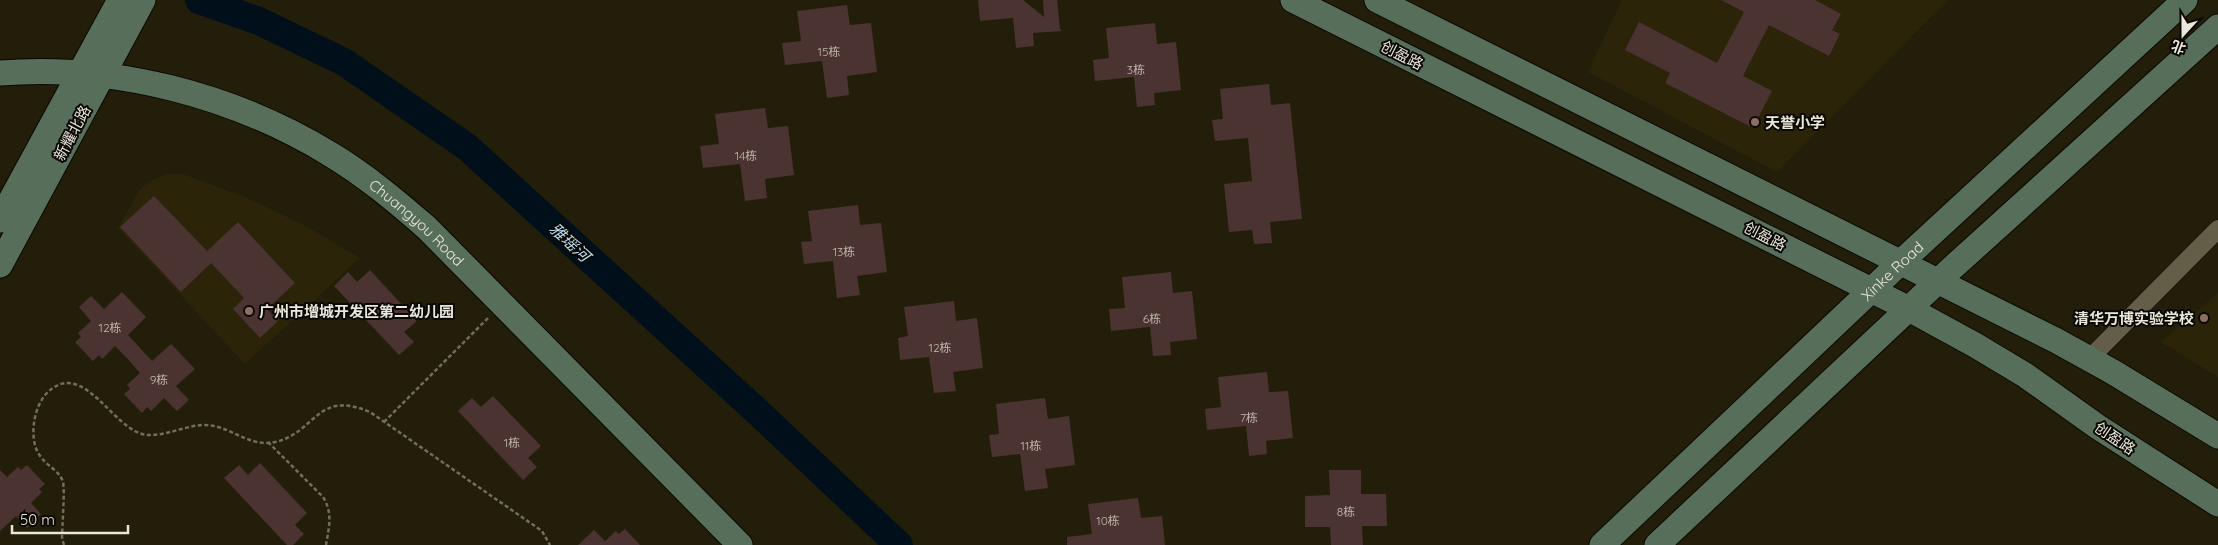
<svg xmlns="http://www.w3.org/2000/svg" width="2218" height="545" font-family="Quicksand,'Noto Sans SC',sans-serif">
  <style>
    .built { fill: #2b2409 }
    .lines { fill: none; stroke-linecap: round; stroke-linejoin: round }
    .river { stroke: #000f1a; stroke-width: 28 }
    .building { fill: #4a3331 }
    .street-casing { stroke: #0c0800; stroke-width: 19 }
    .secondary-casing { stroke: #0c0800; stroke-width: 27 }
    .path { stroke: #726e5d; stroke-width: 2.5; stroke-dasharray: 4 2.5; stroke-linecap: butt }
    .street { stroke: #645e49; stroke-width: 18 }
    .secondary { stroke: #576e5b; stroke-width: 25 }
    .education-dot { fill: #8d6e63; stroke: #0a0803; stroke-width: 2 }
    .labels { text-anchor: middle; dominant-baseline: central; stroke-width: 4; stroke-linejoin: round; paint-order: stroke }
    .number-label { font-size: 12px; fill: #c1b9b0 }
    .street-label { font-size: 15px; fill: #e9e6da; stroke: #0a0803 }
    .poi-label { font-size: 15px; font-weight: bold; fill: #e9e6da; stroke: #0a0803; text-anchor: start }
    .water-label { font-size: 16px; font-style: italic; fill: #bcddf3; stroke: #0a0803 }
  </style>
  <rect width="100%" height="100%" fill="#231e0a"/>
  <g class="built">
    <polygon points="1622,0 1948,0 1777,172 1588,72"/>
    <polygon points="167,174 183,174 245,197 304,225 360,258 245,364 118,228 140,189 152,180"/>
    <polygon points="2218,293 2218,377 2161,342"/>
  </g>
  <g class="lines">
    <polyline class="river" points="199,0 259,21 344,62 467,147 761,415 899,545"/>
  </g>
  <g class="building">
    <polygon points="978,0 1023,0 1044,17 1043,0 1057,0 1060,29 1062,31 1033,33 1034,46 1016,48 1013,18 980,21"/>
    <polygon points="1721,0 1815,0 1841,14 1832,30 1840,34 1829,56 1769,25 1743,76 1772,91 1753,128 1665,83 1670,73 1625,50 1639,22 1717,63 1744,12"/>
    <polygon points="847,5 850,25 871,23 877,72 847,76 849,95 827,98 822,61 785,65 782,43 801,41 797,11"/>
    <polygon points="1155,23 1157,44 1176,42 1181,90 1154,93 1155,105 1137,107 1134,77 1095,81 1093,60 1109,58 1106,28"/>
    <polygon points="1269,84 1271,105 1290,103 1302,219 1270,222 1272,243 1254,244 1252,230 1229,232 1224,184 1252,181 1248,138 1215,141 1212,120 1223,119 1220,89"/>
    <polygon points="765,108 768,128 788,126 794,175 765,179 767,198 745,201 740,164 703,168 700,146 719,144 715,114"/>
    <polygon points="154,196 207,251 238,222 295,283 267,309 278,321 260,338 233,309 244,298 211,263 181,292 120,227"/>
    <polygon points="858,205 860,225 881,223 887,272 857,276 860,295 837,298 833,261 804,264 801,242 812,241 808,211"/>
    <polygon points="370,270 417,321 404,332 414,342 399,355 334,286 348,272 357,282"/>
    <polygon points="1171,272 1173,293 1192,291 1197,339 1170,342 1171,355 1153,356 1150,327 1111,331 1109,309 1125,308 1122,277"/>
    <polygon points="122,292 146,317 128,335 152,361 171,344 195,369 176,386 189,400 177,411 164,398 151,411 147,407 142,413 124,394 130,389 127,385 140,373 128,359 115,346 102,359 99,355 93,361 75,342 81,337 78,333 91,321 79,307 91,296 104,309"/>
    <polygon points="954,301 956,321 977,318 983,368 953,372 956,391 934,393 929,357 900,360 898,338 908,336 904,307"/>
    <polygon points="1267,372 1269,392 1288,391 1293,438 1266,441 1267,454 1249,456 1246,426 1207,430 1205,409 1221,407 1218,377"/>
    <polygon points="493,396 541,446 528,458 537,467 523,480 458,411 472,398 481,407"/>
    <polygon points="1045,398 1048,419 1069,416 1075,465 1045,469 1048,488 1025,491 1020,454 992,457 989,435 999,434 996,404"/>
    <polygon points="260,463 307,513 295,525 304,534 293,545 287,545 224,478 239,465 248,475"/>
    <polygon points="27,465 45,484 39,489 42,492 31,503 41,514 27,528 16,516 0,531 0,470 7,477 18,467 21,470"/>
    <polygon points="1329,470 1361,470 1361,494 1386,494 1387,526 1362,526 1363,545 1331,545 1330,527 1305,527 1305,496 1330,495"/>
    <polygon points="1138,498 1141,518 1162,516 1165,545 1067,545 1067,537 1092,534 1088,504"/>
    <polygon points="625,529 640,545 578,545 594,530 605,541 616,531 619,534"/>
  </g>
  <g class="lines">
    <g class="street-casing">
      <polyline id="street" points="2089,359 2218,229"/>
    </g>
    <g class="secondary-casing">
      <g id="secondary">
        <polyline points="1293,0 1909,309 1975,345 2025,375 2098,427 2218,504"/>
        <polyline points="1377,0 2057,341 2113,372 2218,436"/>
        <path id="s1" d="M0,73C114,64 233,95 330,154C365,175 396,201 427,228L740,545"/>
        <polyline points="0,220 120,0"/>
        <polyline points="0,265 143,0"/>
        <path id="s2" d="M1602,545L1901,262L2185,0"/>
        <polyline points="1657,545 1951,269 2218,27"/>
      </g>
    </g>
    <g class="path">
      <polyline points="384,422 489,317"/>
      <path d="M268,442L323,497C333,513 329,527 326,545"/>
      <path d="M64,545L62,539C62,528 65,491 63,482C59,470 48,467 41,457C28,442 33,408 46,394C83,355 113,432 147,435C166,436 184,426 203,425C229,424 248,448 275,442C316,433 316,389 370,412L542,531L550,545"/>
    </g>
    <use href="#street" class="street"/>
    <use href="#secondary" class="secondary"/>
  </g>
  <g class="education-dot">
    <circle cx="1755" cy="122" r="5"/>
    <circle cx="249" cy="311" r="5"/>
    <circle cx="2204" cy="318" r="5"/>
  </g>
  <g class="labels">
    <g class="number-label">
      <text x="829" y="51">15栋</text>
      <text x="1136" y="69">3栋</text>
      <text x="746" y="155">14栋</text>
      <text x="844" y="251">13栋</text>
      <text x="1152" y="318">6栋</text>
      <text x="110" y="327">12栋</text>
      <text x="940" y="347">12栋</text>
      <text x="159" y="379">9栋</text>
      <text x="1249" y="417">7栋</text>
      <text x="512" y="442">1栋</text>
      <text x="1031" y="445">11栋</text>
      <text x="1346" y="511">8栋</text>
      <text x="1108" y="520">10栋</text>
    </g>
    <g class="street-label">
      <text transform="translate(1402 55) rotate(27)">创盈路</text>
      <text transform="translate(72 133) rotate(-62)">新耀北路</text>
      <text stroke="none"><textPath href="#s1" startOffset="456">Chuangyou Road</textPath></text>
      <text transform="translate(1765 236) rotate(27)">创盈路</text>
      <text stroke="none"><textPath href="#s2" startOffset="399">Xinke Road</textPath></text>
      <text transform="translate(2115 438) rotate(34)">创盈路</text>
    </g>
    <g class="poi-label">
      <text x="1765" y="122">天誉小学</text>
      <text x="259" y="311">广州市增城开发区第二幼儿园</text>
      <text x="2194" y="318" text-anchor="end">清华万博实验学校</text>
    </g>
    <g class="water-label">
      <text transform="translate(570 242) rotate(43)">雅瑶河</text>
    </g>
  </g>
  <g transform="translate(2183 35) rotate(201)" stroke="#0a0803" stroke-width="4" paint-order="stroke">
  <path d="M0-4L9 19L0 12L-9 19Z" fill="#e9e6da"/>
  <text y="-8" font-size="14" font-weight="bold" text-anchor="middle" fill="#e9e6da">北</text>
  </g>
  <path d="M12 525v8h116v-8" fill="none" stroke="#e9e6da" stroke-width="2.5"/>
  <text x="20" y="525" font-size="15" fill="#e9e6da" stroke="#0a0803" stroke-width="4" paint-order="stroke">50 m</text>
</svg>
